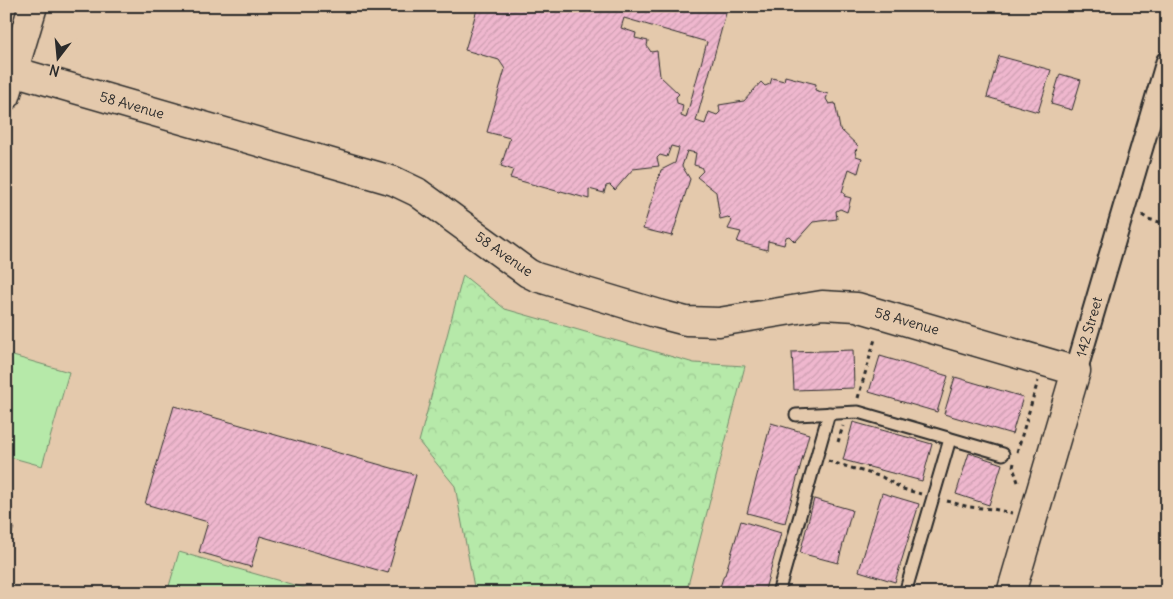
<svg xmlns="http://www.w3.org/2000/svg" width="1173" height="599" font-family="Delius,sans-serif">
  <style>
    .forest { fill: url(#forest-crowns); stroke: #708a6a }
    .park { fill: #b6e9a9; stroke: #708a6a }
    .building { fill: url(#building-hatch); stroke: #2b2b2b; fill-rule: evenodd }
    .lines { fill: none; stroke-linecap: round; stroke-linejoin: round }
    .service-casing { stroke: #2b2b2b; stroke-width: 15 }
    .minor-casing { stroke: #2b2b2b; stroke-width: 25 }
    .tertiary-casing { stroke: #2b2b2b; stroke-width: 31 }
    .secondary-casing { stroke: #2b2b2b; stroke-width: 31 }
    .path { stroke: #2b2b2b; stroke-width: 3; stroke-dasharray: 4 4; stroke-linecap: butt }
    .service { stroke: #e4c9ac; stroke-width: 11 }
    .minor { stroke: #e4c9ac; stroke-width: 21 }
    .tertiary { stroke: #e4c9ac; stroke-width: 28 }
    .secondary { stroke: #e4c9ac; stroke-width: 28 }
    .labels { text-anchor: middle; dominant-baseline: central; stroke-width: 4; stroke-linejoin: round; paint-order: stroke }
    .street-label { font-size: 14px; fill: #2b2b2b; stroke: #e4c9ac }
  </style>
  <defs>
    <pattern id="forest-crowns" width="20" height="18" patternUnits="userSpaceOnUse" patternTransform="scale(1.25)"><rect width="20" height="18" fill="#b6e9a9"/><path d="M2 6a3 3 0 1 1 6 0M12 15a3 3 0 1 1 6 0" fill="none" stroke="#9dc892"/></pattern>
    <pattern id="building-hatch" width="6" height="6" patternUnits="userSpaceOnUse" patternTransform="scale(1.25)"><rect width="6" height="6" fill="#efb7ce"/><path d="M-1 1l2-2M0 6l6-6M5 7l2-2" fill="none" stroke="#cd9eb1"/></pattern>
  </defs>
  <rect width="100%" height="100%" fill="#e4c9ac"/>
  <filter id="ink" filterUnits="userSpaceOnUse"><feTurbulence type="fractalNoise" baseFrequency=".02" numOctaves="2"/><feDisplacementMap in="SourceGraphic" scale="10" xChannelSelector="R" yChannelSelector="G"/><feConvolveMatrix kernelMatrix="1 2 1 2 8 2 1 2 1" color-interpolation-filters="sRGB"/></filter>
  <g filter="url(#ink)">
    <polygon class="forest" points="463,275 505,309 694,363 745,366 686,593 472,593 474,587 455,486 419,442"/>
    <g class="park">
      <polygon points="6,354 69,372 42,466 6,456"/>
      <polygon points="179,552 322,593 167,593"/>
    </g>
    <g class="building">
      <path d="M478,6H728L696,121L705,124L709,112L717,115L720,112L719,105L744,101L761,82L765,86L770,84L772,78L784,81L785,76L816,84L815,90L828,94L826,99L829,104L835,103L840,129L859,147L855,151L856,156L862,158L858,173L849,169L842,192L845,194L844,196L851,198L847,212L840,209L836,211L837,219L813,222L795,242L789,236L786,237L784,245L768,241L767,250L737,242L741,232L728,229L732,221L728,217L720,219L716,192L697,177L703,171L701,167L694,165L696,153L687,151L682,166L690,179L672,236L643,229L661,170L675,163L679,148L671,146L667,157L660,155L657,158L659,166L633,169L615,190L610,185L606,186L604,193L589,189V199L561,191L560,192L510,178L513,170L501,166L510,138L487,132L505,69L499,60L465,50ZM624,18L707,42L686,118L681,116L683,105L677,103L676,97L679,94L660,76L657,51L651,52L647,46L648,41L635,38L636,33L621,28Z"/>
      <polygon points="999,56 1051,70 1038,112 987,97"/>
      <polygon points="1060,74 1081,80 1072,110 1051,104"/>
      <polygon points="853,350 854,388 794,390 792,352"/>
      <polygon points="880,356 948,376 937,412 869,392"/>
      <polygon points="955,377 1023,397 1012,434 944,414"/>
      <polygon points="174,406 416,475 388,573 260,536 251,567 199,552 208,522 145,504"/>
      <polygon points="853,422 932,444 922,481 843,460"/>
      <polygon points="771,423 809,434 785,523 747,513"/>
      <polygon points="969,453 1002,464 989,505 956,494"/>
      <polygon points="882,493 919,504 895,582 859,571"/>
      <polygon points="814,499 852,510 838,563 800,553"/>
      <polygon points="741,521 781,533 764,593 718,593 724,575 725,575"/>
      <polygon points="6,524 14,527 6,551"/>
    </g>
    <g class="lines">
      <g class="service-casing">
        <g id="service">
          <polyline points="796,415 858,412 1003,454"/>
          <polyline points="778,593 829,413"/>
          <polyline points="905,593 950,439"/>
        </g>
      </g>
      <g class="minor-casing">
        <polyline id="minor" points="1076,371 1167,62"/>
      </g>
      <g class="tertiary-casing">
        <polyline id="tertiary" points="6,69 394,181 417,192 528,273 536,277 659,314 686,321 719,322 822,305 857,307 1076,371 1011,593"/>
      </g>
      <g class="secondary-casing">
        <polyline id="secondary" points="6,96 33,6"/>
      </g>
      <g class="path">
        <polyline points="1142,215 1148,219 1167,224"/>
        <polyline points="858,398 875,339"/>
        <polyline points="838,442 843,426"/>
        <polyline points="1017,452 1038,381"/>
        <polyline points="828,461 882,477 903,489 921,494"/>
        <polyline points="1014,463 1013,467 1019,485"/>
        <polyline points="947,501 969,507 993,509 1012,513"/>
      </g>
      <use href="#service" class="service"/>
      <use href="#minor" class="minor"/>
      <use href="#tertiary" class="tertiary"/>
      <use href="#secondary" class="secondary"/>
    </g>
  </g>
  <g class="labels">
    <g class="street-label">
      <text transform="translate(132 105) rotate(16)">58 Avenue</text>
      <text transform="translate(504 254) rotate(35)">58 Avenue</text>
      <text transform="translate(907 321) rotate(16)">58 Avenue</text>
      <text transform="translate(1089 327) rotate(-74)">142 Street</text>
    </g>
  </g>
  <rect width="1173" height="599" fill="none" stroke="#e4c9ac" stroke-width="25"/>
  <rect x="12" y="12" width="1148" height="574" fill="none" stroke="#2b2b2b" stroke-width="2" filter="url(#ink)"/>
  <g transform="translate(58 58) rotate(196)" stroke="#e4c9ac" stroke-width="4" paint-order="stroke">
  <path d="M0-4L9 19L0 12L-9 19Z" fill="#2b2b2b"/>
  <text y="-8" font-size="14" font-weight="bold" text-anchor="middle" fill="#2b2b2b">N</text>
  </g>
</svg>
